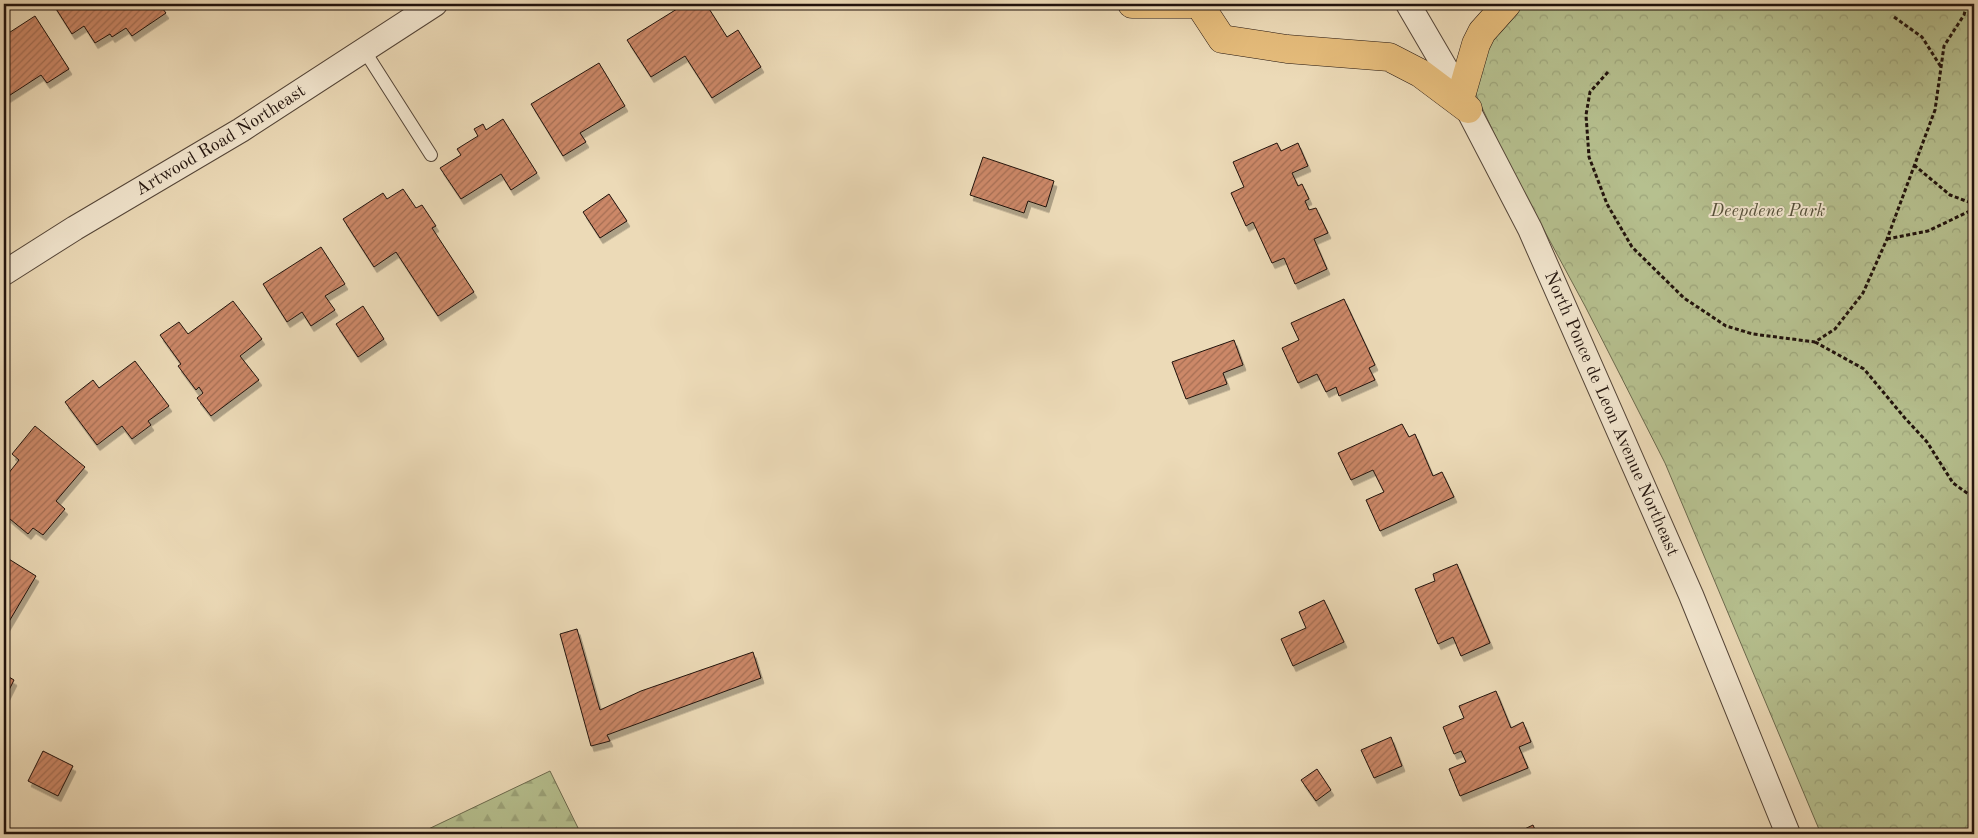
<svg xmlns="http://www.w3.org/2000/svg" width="1978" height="838" font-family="'Old Standard TT',serif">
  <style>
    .forest { fill: url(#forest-firs); stroke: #6c6a4e }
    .park { fill: url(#park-crowns); stroke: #6c6a4e }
    .building { fill: url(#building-hatch); stroke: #21130d; filter: url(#shadow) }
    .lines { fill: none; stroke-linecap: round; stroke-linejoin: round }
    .service-casing { stroke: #544538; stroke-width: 14 }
    .minor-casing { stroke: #544538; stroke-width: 26 }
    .trunk-casing { stroke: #21130d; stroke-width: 29 }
    .path { stroke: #21130d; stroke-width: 3; stroke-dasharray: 4 2.5; stroke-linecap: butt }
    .service { stroke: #f3e7d0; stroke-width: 12 }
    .minor { stroke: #f3e7d0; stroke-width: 24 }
    .trunk { stroke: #e6bd7c; stroke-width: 28 }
    .labels { text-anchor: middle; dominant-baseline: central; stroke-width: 4; stroke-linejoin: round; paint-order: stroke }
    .street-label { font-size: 18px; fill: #21130d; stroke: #f3e7d0 }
    .park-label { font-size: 18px; font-style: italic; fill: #55503a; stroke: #f3e7d0 }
  </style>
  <defs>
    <pattern id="forest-firs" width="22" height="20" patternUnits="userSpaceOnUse" patternTransform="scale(1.25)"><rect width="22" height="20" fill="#b6c08f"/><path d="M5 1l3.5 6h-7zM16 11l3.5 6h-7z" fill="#9ca47a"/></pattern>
    <pattern id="park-crowns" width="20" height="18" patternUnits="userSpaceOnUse" patternTransform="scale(1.25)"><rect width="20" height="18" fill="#b6c08f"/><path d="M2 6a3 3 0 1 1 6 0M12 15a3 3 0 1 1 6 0" fill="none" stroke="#9ca47a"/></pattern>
    <pattern id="building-hatch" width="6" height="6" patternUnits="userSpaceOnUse" patternTransform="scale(1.25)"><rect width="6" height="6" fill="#cc8868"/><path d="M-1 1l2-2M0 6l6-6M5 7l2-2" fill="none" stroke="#a56e54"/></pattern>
    <filter id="shadow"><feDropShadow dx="3" dy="5.5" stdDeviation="0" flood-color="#0004"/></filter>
  </defs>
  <rect width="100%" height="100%" fill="#ecdab7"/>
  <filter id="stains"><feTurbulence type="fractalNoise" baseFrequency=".004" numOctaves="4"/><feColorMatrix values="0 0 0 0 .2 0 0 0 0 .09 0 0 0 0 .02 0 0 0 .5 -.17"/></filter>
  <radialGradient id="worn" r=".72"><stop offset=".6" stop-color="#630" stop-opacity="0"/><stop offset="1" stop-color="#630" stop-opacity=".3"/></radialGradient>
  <polygon class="forest" points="550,771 581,834 418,834"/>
  <polygon class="park" points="1529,4 1974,4 1974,834 1821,834 1665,463 1585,306 1510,167 1476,95 1478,69 1493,38 1515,11"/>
  <g class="building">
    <polygon points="53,4 159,4 166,13 132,36 126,28 112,37 110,34 95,43 84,26 72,34"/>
    <polygon points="685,4 706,4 727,37 738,30 761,67 712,98 685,56 651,77 627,40"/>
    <polygon points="35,16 69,69 47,83 41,75 4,99 4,36"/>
    <polygon points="599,63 625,106 580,133 586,142 563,156 531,104"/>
    <polygon points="503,119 537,173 511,190 501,174 461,199 440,168 461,155 457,149 478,136 474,129 483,124 486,130"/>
    <polygon points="1277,143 1281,151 1298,143 1308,166 1292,173 1298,186 1302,184 1309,199 1305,201 1309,210 1316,208 1328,233 1314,239 1327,269 1295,284 1284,258 1272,263 1253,222 1246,226 1231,193 1244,187 1233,162"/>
    <polygon points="983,157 1054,181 1046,207 1028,201 1024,213 970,195"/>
    <polygon points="403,189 416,208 422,205 436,226 432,228 474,292 438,316 396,252 374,267 343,219 383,193 387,199"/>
    <polygon points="609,194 627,221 600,238 583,212"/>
    <polygon points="321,247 345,284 325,296 335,310 311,326 302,312 287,322 263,284"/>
    <polygon points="1344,299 1375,365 1369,368 1375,380 1339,396 1336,387 1326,392 1317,374 1298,383 1282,348 1299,340 1291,323"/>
    <polygon points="233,301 262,339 240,356 259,380 211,416 197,398 203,393 199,387 196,390 178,366 181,364 160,335 179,322 188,334"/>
    <polygon points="363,306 384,339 358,357 336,324"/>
    <polygon points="1234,340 1243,365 1223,373 1227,384 1186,399 1172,362"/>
    <polygon points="135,361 169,406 148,421 151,425 132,439 122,426 97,445 65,402 93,380 99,388"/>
    <polygon points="1402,424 1409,437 1415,434 1433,476 1442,472 1454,497 1380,531 1366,500 1384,492 1373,470 1351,480 1338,453"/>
    <polygon points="35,426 85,467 56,501 65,509 43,535 33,528 28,534 4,514 4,479 19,460 12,454"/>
    <polygon points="4,556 36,576 4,630"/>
    <polygon points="1457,564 1490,643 1461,656 1453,637 1438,644 1415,589 1435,581 1433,574"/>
    <polygon points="1324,600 1344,642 1293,666 1281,639 1306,628 1299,612"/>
    <polygon points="577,629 600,710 641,691 753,652 761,678 607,735 610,741 591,746 560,634"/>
    <polygon points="4,674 14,680 4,700"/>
    <polygon points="1496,691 1511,728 1523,722 1531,742 1519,747 1528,768 1460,796 1449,769 1466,762 1461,751 1454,754 1443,727 1464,718 1459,706"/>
    <polygon points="1391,737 1402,766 1374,778 1361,750"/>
    <polygon points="43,751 73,766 58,796 28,781"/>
    <polygon points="1317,769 1331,790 1316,801 1301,780"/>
    <polygon points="1533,825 1537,834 1514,834"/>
  </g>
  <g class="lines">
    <g class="service-casing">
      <polyline id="service" points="364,50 431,155"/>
    </g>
    <g class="minor-casing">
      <g id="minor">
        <path id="s1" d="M1408,4L1453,81L1530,229L1691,595L1788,834"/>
        <path id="s2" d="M4,273L75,228L241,130L435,4"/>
      </g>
    </g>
    <g class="trunk-casing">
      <g id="trunk">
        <polyline points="1132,4 1205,4"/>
        <polyline points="1199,4 1222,39 1287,49 1389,57 1420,73 1468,109"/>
        <polyline points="1461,96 1476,44 1482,32 1507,4"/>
      </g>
    </g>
    <g class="path">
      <polyline points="1894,17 1922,37 1941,67"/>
      <polyline points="1608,72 1590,92 1586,115 1589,157 1607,204 1632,247 1684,298 1726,326 1753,334 1815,342 1835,329 1863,293 1887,239 1935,110 1944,46 1964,15 1967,4"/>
      <polyline points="1914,165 1950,195 1974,204"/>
      <polyline points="1887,239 1928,231 1974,209"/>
      <polyline points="1815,342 1864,369 1904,417 1927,442 1953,483 1974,498"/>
    </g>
    <use href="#service" class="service"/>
    <use href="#minor" class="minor"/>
    <use href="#trunk" class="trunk"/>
  </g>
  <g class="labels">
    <g class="street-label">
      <text stroke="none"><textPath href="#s2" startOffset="254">Artwood Road Northeast</textPath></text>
      <text stroke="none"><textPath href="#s1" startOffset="458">North Ponce de Leon Avenue Northeast</textPath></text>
    </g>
    <g class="park-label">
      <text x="1768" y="211">Deepdene Park</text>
    </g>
  </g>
  <rect width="1978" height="838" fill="none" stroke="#ecdab7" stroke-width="20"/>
  <rect x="5" y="5" width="1968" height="828" fill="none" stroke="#21130d" stroke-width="2.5"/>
  <rect x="10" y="10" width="1958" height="818" fill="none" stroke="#21130d"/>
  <rect width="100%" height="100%" filter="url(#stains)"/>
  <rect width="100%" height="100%" fill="url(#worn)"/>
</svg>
